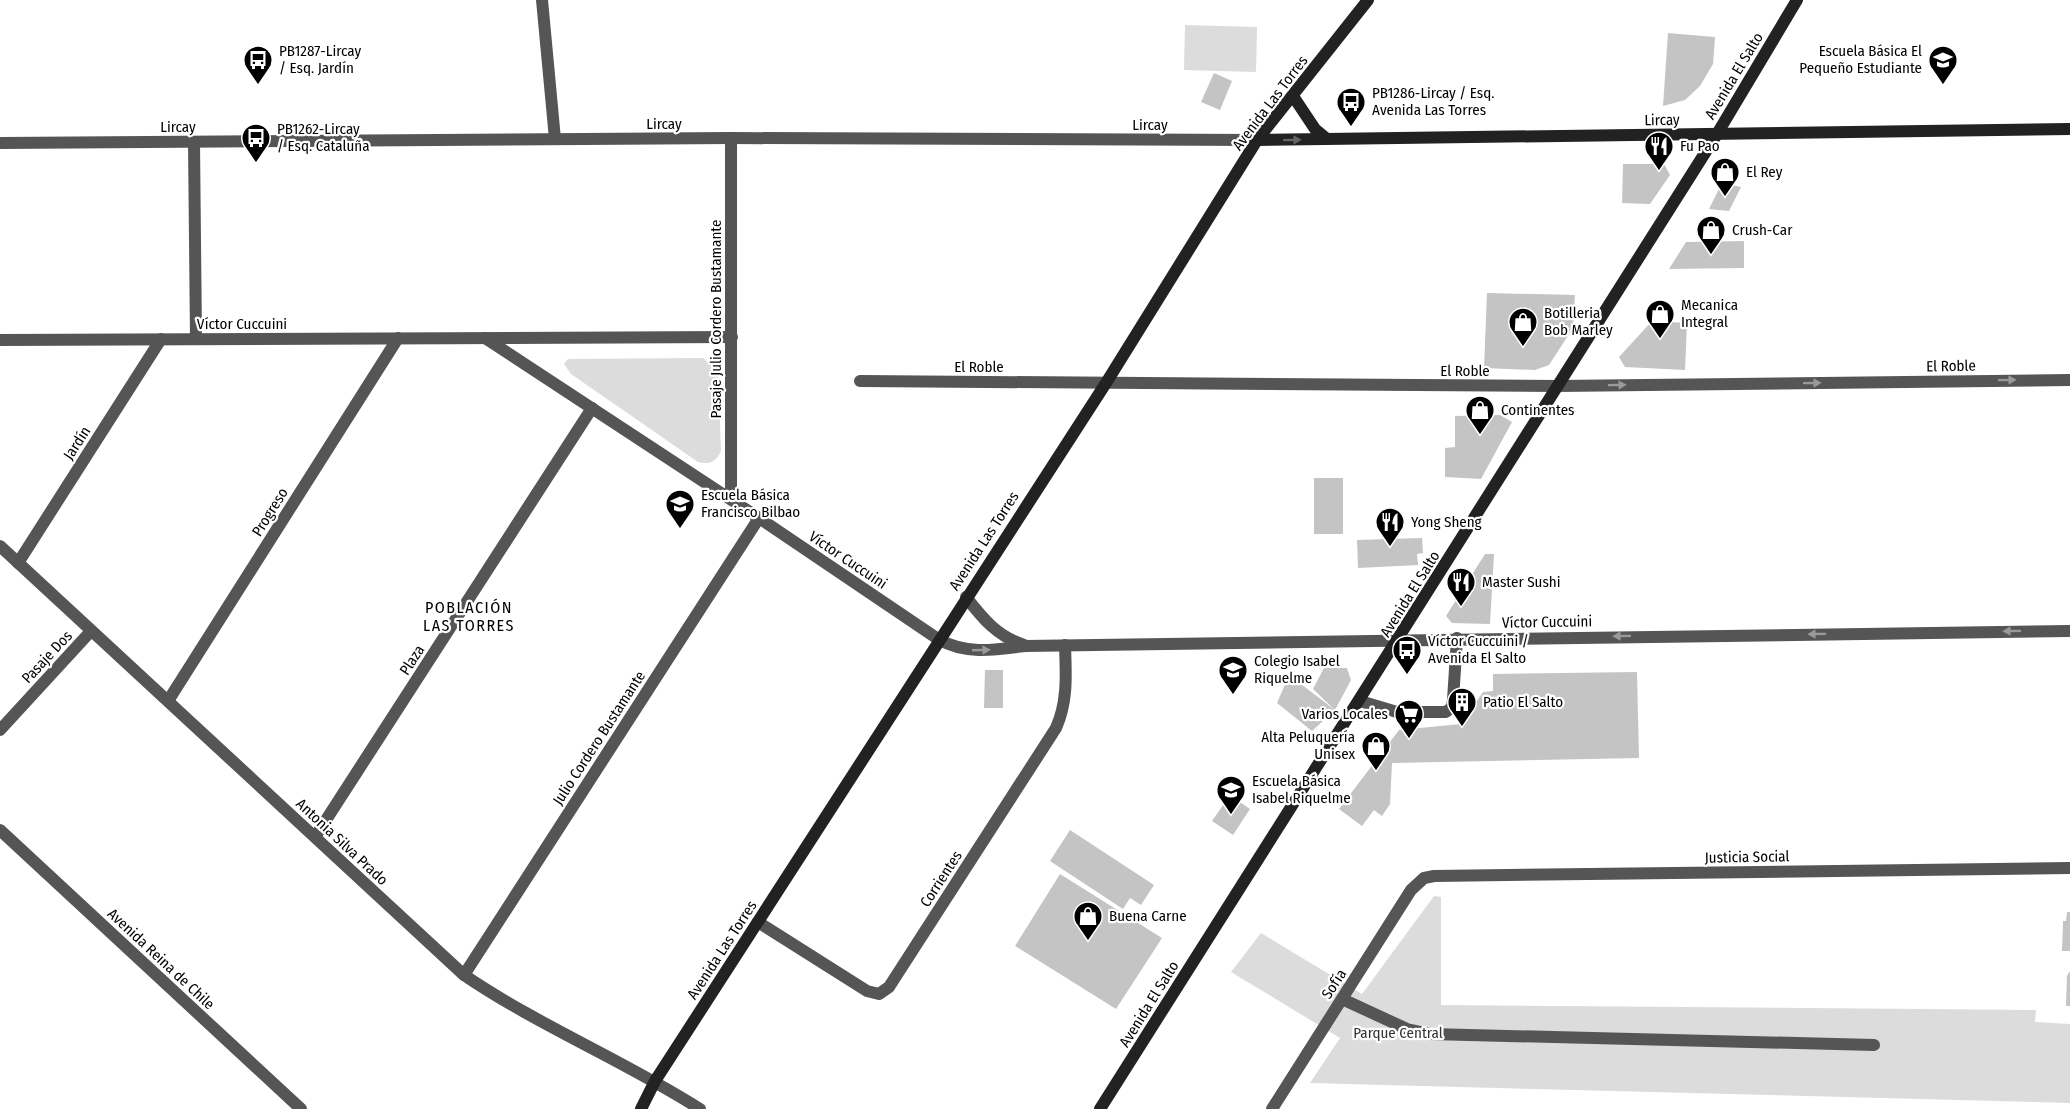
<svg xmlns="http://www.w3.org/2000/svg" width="2070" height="1109" font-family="'Fira Sans Condensed',sans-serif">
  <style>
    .green { fill: #dcdcdc }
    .building { fill: #c4c4c4 }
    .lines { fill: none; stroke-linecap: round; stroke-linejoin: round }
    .lane { stroke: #555; stroke-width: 12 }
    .street { stroke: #555; stroke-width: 12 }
    .secondary { stroke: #222; stroke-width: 12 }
    .oneway { fill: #646464 }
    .oneway2 { fill: #999 }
    .labels { text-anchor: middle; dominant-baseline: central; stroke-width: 4.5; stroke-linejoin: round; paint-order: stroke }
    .poi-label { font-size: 15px; fill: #000; stroke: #fff; text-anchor: start }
    .street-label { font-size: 15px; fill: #000; stroke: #fff }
    .park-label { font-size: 15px; fill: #333; stroke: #fff }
    .neighbourhood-label { font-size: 16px; letter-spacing: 1.5px; fill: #000; stroke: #fff }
  </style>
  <rect width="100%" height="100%" fill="#fff"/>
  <g class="green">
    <polygon points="1185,25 1257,27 1256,72 1184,70"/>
    <path d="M703,358L718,371L721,451C716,462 709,465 698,462L571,374L564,364L568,359Z"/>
    <polygon points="1434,896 1441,897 1441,1005 2036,1010 2035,1022 2070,1024 2070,1103 1310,1083 1340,1038 1231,972 1261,933 1362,994"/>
  </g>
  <g class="building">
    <polygon points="1668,33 1715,37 1713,64 1700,86 1685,100 1663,106"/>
    <polygon points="1214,73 1232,81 1220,110 1201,102"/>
    <polygon points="1623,164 1664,164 1670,175 1650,204 1622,203"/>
    <polygon points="1722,183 1741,187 1729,211 1709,209"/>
    <polygon points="1744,241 1744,268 1669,269 1686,242"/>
    <polygon points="1487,293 1575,295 1573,328 1549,365 1535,370 1484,368"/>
    <polygon points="1652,321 1687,323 1685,370 1625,367 1619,357"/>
    <polygon points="1500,415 1512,422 1481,479 1445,477 1445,448 1455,447 1455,416"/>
    <rect x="1314" y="478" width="29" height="56"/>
    <polygon points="1422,538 1423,553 1417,554 1418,565 1358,568 1357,540"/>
    <polygon points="1485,554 1494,554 1490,624 1452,623 1446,616"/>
    <polygon points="1324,668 1347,668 1351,680 1335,710 1313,689"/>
    <polygon points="985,670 1003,670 1003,708 984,708"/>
    <polygon points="1637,672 1639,758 1392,763 1390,804 1382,816 1374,810 1362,826 1339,809 1399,730 1461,724 1483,692 1493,691 1493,674"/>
    <polygon points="1289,675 1335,710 1312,731 1277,703"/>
    <polygon points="1230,795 1250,809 1233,835 1212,821"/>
    <polygon points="1070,830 1154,885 1141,905 1130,898 1123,909 1050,861"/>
    <polygon points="1060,874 1162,938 1116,1009 1015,946"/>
    <polygon points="2067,912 2070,912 2070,951 2062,951 2063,921 2066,921"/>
    <polygon points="2070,971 2070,1006 2066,1006 2067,976"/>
  </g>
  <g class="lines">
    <g class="lane">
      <polyline points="1360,701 1397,712 1446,712 1452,707 1453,700 1457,638"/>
      <polyline points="1342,999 1407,1029 1430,1034 1874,1045"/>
    </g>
    <g class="street">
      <polyline points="542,0 555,139"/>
      <polyline points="194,142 196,339"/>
      <polyline points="0,143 731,138 1257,140"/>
      <path d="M485,338L759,518L938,639C966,655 995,650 1025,646L2070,631"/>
      <polyline points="0,340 732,337"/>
      <polyline points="860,381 1558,386 2070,380"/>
      <polyline points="731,499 731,138"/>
      <path d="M0,546L464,975C539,1026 623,1060 700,1109"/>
      <polyline points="18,563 161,339"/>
      <path d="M966,597C983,619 997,636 1024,645"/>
      <polyline points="168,701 398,338"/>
      <polyline points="0,730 91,631"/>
      <polyline points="0,830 301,1109"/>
      <polyline points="315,837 592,408"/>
      <path d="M758,922L867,991L879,994L889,987L1056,728C1068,701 1066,674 1065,645"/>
      <polyline points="464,975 759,518"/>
      <polyline points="1272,1109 1411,890 1424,878 1434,876 2070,868"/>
    </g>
    <g class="secondary">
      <polyline points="1293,96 1315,129 1327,139"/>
      <polyline points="1257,140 2070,129"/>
      <polyline points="641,1109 655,1081 1106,383 1257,140 1368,0"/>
      <polyline points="1100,1109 1717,134 1797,0"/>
    </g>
  </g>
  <defs><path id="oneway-solid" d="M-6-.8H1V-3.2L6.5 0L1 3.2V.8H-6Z" transform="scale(1.5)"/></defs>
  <use class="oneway" href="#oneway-solid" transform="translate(1292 140) rotate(-1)"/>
  <g class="oneway2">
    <use href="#oneway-solid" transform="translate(2007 380) rotate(-1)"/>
    <use href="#oneway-solid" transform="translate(1812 383) rotate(-1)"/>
    <use href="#oneway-solid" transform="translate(1617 385) rotate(-1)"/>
    <use href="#oneway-solid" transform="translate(2012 631) rotate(179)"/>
    <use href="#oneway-solid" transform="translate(1817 634) rotate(179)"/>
    <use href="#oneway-solid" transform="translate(1622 636) rotate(179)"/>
    <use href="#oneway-solid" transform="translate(981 650) rotate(-2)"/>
  </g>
  <defs>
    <g id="bus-pin" transform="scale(1.5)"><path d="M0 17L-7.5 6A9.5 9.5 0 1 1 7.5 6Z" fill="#000" stroke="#fff"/><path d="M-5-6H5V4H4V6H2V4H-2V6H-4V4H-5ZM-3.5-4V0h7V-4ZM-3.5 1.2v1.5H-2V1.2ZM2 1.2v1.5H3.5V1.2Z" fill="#fff"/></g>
    <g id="school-pin" transform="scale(1.5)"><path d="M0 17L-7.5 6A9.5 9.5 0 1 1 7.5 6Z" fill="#000" stroke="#fff"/><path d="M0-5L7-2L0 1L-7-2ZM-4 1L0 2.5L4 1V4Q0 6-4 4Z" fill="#fff"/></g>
    <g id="restaurant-pin" transform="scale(1.5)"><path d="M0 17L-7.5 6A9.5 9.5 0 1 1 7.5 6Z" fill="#000" stroke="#fff"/><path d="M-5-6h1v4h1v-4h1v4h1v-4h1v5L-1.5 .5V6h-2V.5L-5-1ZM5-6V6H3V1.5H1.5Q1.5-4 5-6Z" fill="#fff"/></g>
    <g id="shop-pin" transform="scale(1.5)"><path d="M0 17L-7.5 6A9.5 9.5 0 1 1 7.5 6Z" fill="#000" stroke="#fff"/><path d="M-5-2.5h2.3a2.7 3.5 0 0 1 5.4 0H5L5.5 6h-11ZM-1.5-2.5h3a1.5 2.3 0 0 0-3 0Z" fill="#fff"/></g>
    <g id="building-pin" transform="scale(1.5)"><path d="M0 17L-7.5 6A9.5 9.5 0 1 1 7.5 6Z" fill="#000" stroke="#fff"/><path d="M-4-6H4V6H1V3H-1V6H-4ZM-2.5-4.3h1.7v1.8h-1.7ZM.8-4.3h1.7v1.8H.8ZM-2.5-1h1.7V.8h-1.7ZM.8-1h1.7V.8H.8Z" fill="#fff"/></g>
    <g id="supermarket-pin" transform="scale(1.5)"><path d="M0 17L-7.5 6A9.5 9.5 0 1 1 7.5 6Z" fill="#000" stroke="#fff"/><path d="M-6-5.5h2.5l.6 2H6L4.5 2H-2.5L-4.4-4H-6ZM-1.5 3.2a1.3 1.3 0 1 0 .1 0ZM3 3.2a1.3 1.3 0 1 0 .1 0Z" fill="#fff"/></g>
  </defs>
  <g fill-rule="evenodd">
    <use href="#bus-pin" x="258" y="60"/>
    <use href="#school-pin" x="1943" y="60"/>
    <use href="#bus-pin" x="1351" y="102"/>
    <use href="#bus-pin" x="256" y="138"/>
    <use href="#restaurant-pin" x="1659" y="146"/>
    <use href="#shop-pin" x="1725" y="172"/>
    <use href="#shop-pin" x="1711" y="230"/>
    <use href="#shop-pin" x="1660" y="314"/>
    <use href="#shop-pin" x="1523" y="322"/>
    <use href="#shop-pin" x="1480" y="410"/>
    <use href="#school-pin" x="680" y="504"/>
    <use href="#restaurant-pin" x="1390" y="522"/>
    <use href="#restaurant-pin" x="1461" y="582"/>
    <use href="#bus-pin" x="1407" y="650"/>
    <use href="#school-pin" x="1233" y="670"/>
    <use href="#building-pin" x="1462" y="702"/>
    <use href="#supermarket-pin" x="1409" y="714"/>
    <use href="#shop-pin" x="1376" y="746"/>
    <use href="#school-pin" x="1231" y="790"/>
    <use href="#shop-pin" x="1088" y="916"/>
  </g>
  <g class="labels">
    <g class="poi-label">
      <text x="279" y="51">PB1287-Lircay<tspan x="279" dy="17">/ Esq. Jardín</tspan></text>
      <text x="1922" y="51" text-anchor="end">Escuela Básica El<tspan x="1922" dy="17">Pequeño Estudiante</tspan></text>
      <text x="1372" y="93">PB1286-Lircay / Esq.<tspan x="1372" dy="17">Avenida Las Torres</tspan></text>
      <text x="277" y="129">PB1262-Lircay<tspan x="277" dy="17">/ Esq. Cataluña</tspan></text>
      <text x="1680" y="146">Fu Pao</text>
      <text x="1746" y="172">El Rey</text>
      <text x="1732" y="230">Crush-Car</text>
      <text x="1681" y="305">Mecanica<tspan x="1681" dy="17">Integral</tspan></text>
      <text x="1544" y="313">Botilleria<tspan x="1544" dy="17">Bob Marley</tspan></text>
      <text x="1501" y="410">Continentes</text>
      <text x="701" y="495">Escuela Básica<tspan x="701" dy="17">Francisco Bilbao</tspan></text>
      <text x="1411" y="522">Yong Sheng</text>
      <text x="1482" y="582">Master Sushi</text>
      <text x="1428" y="641">Víctor Cuccuini /<tspan x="1428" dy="17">Avenida El Salto</tspan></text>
      <text x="1254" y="661">Colegio Isabel<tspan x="1254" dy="17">Riquelme</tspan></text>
      <text x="1483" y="702">Patio El Salto</text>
      <text x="1388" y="714" text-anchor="end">Varios Locales</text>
      <text x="1355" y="737" text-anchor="end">Alta Peluquería<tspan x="1355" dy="17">Unisex</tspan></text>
      <text x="1252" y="781">Escuela Básica<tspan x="1252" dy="17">Isabel Riquelme</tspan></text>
      <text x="1109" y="916">Buena Carne</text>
    </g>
    <g class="street-label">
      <text transform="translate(1734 76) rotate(-59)">Avenida El Salto</text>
      <text transform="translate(1270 103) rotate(-53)">Avenida Las Torres</text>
      <text transform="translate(1662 120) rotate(-1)">Lircay</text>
      <text x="664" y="124">Lircay</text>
      <text x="1150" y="125">Lircay</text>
      <text x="178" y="127">Lircay</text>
      <text transform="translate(716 319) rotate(-90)">Pasaje Julio Cordero Bustamante</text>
      <text x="242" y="324">Víctor Cuccuini</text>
      <text transform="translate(1951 366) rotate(-1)">El Roble</text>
      <text x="979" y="367">El Roble</text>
      <text x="1465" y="371">El Roble</text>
      <text transform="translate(77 443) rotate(-57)">Jardín</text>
      <text transform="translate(270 512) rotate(-58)">Progreso</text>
      <text transform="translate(984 541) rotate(-57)">Avenida Las Torres</text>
      <text transform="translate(848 560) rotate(34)">Víctor Cuccuini</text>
      <text transform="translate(1410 594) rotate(-58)">Avenida El Salto</text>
      <text transform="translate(1547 622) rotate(-1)">Víctor Cuccuini</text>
      <text transform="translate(47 657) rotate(-47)">Pasaje Dos</text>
      <text transform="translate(412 660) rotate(-57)">Plaza</text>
      <text transform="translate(599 738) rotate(-57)">Julio Cordero Bustamante</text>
      <text transform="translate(342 842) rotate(43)">Antonia Silva Prado</text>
      <text transform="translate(1747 857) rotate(-1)">Justicia Social</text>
      <text transform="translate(941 879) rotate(-57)">Corrientes</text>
      <text transform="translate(722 950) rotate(-57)">Avenida Las Torres</text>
      <text transform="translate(161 959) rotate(43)">Avenida Reina de Chile</text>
      <text transform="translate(1334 984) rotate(-57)">Sofía</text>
      <text transform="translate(1149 1004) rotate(-58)">Avenida El Salto</text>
    </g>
    <g class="park-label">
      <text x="1398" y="1033">Parque Central</text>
    </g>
    <g class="neighbourhood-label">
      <text x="469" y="607">POBLACIÓN<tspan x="469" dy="18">LAS TORRES</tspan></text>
    </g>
  </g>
</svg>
